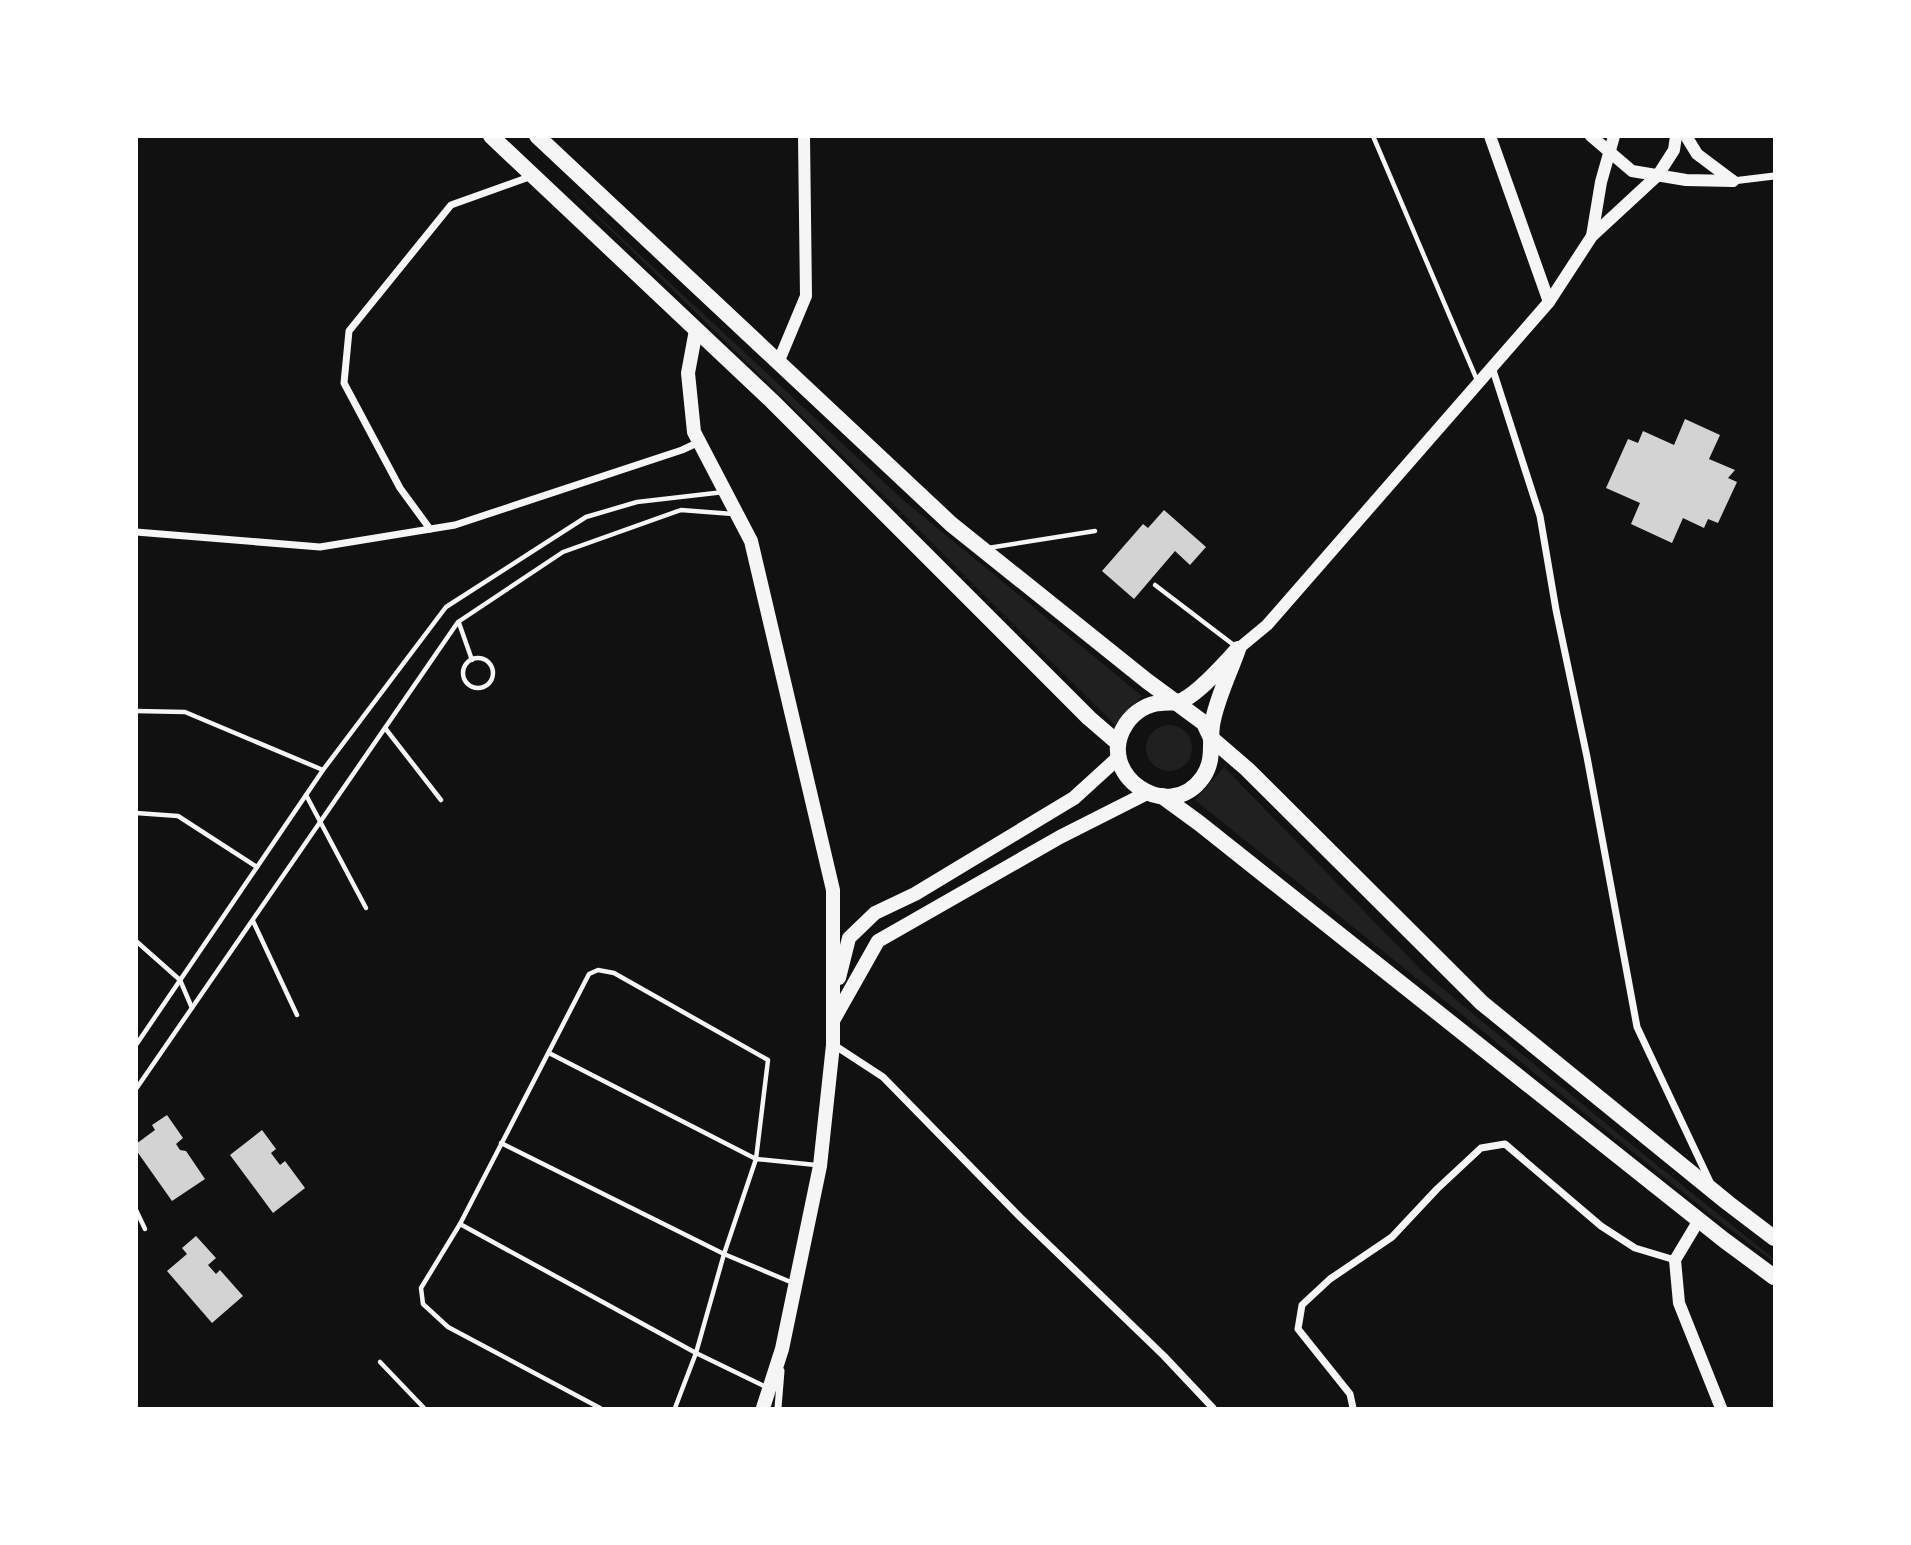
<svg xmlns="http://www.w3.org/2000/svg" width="1911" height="1545" font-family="Ubuntu,sans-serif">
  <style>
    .green { fill: #202020 }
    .building { fill: #d3d3d3 }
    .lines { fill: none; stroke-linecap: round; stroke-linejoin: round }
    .service { stroke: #f5f5f5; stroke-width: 4.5 }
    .minor { stroke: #f5f5f5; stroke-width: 7 }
    .tertiary { stroke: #f5f5f5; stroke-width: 12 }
    .secondary { stroke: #f5f5f5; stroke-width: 14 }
    .trunk { stroke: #f5f5f5; stroke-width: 16 }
  </style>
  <rect width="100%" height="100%" fill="#111"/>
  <g class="green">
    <polygon points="554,175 903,500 1142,696 1115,725 897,508"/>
    <circle cx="1169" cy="748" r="23"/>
    <polygon points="1224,767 1425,974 1621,1136 1774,1259 1774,1262 1711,1215 1195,800"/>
  </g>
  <g class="building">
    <polygon points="1685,419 1720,435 1709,459 1735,470 1728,478 1737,482 1718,523 1708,519 1704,528 1683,518 1672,543 1631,524 1640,503 1606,488 1628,439 1638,443 1643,431 1674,445"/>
    <polygon points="1164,510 1206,547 1190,565 1175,551 1134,599 1102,571 1143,524 1148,528"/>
    <polygon points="167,1115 183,1138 176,1144 180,1150 186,1151 205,1179 172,1201 136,1150 136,1144 155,1130 152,1125"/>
    <polygon points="262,1130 276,1149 271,1153 280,1165 285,1161 305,1188 273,1213 230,1155"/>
    <polygon points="196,1236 216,1258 208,1265 216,1274 220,1270 243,1296 212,1323 167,1271 187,1254 182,1248"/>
  </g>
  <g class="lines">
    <g class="service">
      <polyline points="1373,136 1477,380"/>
      <polyline points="988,548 1095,531"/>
      <polyline points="1155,585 1235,646"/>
      <polyline points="459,623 472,660"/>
      <circle cx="478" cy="673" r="15"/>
      <polyline points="136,711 185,712 323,770"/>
      <polyline points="385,728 441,800"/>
      <polyline points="306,795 366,908"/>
      <polyline points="136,813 178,816 257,867"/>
      <polyline points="253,921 297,1015"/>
      <polyline points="136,941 180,980 192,1008"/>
      <polyline points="136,1045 323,770 446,607 586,517 637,502 724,492"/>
      <polyline points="549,1053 756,1159 816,1165"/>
      <polyline points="136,1089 458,622 563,552 681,510 733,514"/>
      <polyline points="501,1143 724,1254 793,1283"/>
      <polyline points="136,1210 145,1229"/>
      <polyline points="460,1224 696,1353 764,1386"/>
      <polyline points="380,1362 424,1408"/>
      <polyline points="600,1408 448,1327 423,1304 421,1288 460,1224 589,974 598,970 614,973 768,1060 756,1159 724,1254 696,1353 675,1408"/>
    </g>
    <g class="minor">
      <polyline points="1733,181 1774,176"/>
      <polyline points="1492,367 1540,516 1556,610 1587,757 1637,1027 1711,1184"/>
      <polyline points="430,529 400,488 344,383 349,331 451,205 532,176"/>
      <polyline points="136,532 320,547 455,525 682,450 699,442"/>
      <polyline points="834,1045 883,1077 1020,1217 1164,1356 1213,1408"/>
      <polyline points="778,1408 781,1371"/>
      <polyline points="1353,1408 1350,1394 1298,1329 1302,1305 1330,1279 1392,1237 1437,1189 1481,1148 1505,1144 1601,1226 1635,1248 1675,1260"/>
    </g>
    <g class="tertiary">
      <polyline points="1490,136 1549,302"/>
      <polyline points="1591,136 1632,171 1686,180 1733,181"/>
      <polyline points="1686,136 1697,154 1733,181"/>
      <polyline points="1592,236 1601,182 1614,136"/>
      <polyline points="778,363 806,296 804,136"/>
      <polyline points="1238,649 1267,625 1549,302 1592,236 1658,175 1674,150 1676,136"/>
      <polyline points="1699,1220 1675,1260 1679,1303 1721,1408"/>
    </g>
    <g class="secondary">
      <polyline points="696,330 688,373 694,432 751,541 833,890 833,1045 820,1166 782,1349 763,1408"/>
      <polyline points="839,978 849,938 875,913 915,894 1074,798 1119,757"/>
      <polyline points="834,1019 878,941 1060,837 1147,793"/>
    </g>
    <g class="trunk">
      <polyline points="491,136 772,401 1089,718 1118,743"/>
      <polyline points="537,136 951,524 1147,681 1204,723 1211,738 1247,769 1482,1003 1728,1203 1774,1238"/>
      <path d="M1238,649C1230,672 1218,696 1213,720C1208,740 1216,758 1203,777C1169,826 1093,774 1126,724C1134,712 1148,703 1162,703C1167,702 1174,703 1178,702C1196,697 1225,663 1238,649Z"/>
      <polyline points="1162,796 1199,823 1724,1240 1774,1277"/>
    </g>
  </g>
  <rect width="1911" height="1545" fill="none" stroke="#ffffff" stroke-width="276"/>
</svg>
